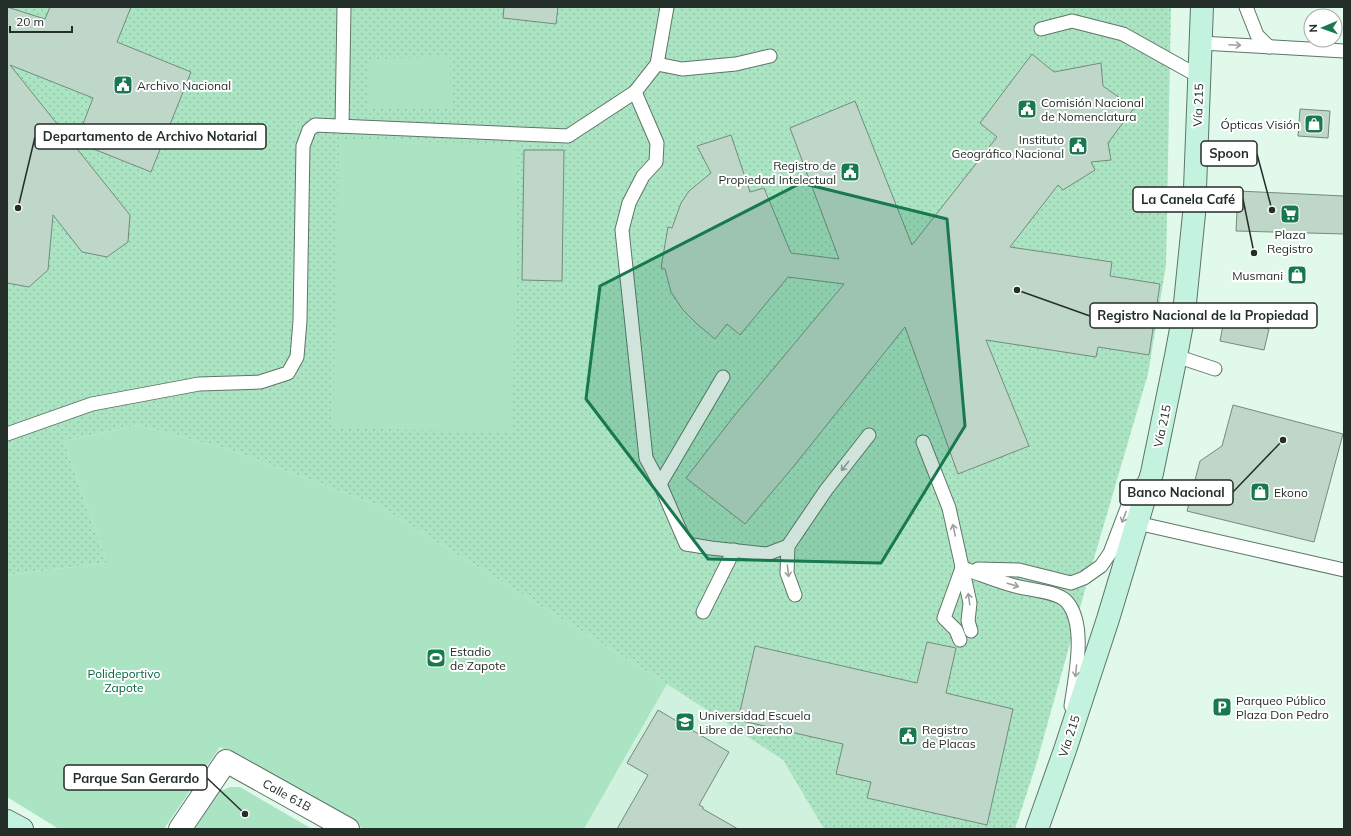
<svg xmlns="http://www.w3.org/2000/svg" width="1351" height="836" font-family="Mulish,sans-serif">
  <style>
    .built { fill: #d0f1dd }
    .grass { fill: url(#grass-dots) }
    .park { fill: #abe4c3 }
    .building { fill: #bed7c8; stroke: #738b7d }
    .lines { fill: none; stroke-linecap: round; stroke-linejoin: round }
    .lane-casing { stroke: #5e7567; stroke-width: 15 }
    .street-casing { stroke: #5e7567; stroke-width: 24 }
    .secondary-casing { stroke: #5e7567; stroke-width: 24 }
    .lane { stroke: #fff; stroke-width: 13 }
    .street { stroke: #fff; stroke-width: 22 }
    .secondary { stroke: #c3f3de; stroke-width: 22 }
    .oneway { stroke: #9ca19e }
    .marked { fill: #18784f; fill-opacity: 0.2; stroke: #18784f; stroke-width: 3; stroke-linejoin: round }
    .labels { text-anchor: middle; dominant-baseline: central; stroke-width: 4; stroke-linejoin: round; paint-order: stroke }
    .poi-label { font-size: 12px; fill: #242e28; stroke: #fff; text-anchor: start }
    .street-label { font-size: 12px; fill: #242e28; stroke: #fff }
    .park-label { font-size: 12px; fill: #00663f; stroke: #fff }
    .leader { fill: none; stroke: #242e28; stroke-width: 1.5 }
    .callout-dot { fill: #242e28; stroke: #fff; stroke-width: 1.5 }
    .callout { fill: #fff; stroke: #242e28; stroke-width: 1.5 }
    .callout-label { font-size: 13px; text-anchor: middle; font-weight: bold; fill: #242e28 }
  </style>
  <defs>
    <pattern id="grass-dots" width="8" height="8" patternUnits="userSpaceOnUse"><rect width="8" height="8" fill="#abe4c3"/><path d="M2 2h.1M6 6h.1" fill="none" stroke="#93c4a8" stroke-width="1.8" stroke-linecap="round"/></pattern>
  </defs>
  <rect width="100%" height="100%" fill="#e0f9ea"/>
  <polygon class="built" points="667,684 783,760 824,829 584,829"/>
  <polygon class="grass" points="7,7 1171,7 1166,265 1148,374 1092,565 1036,765 1015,829 824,829 783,760 667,684 379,506 230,450 138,425 64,441 107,563 7,575"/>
  <g class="park">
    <polygon points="450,57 451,107 368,108 367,59"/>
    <polygon points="339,140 518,144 512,432 333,428"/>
    <polygon points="138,425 230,450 379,506 667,684 584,829 364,829 220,747 164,829 59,829 7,797 7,575 107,563 64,441"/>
    <polygon points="230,787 240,787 312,829 195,829 213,799 220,791"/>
  </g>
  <g class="building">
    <polygon points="7,7 45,19 50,7 131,7 117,42 191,72 151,172 76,142 93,98 10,65 130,215 128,242 107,257 82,252 53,215 48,270 29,287 7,283"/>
    <polygon points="504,7 558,7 556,24 503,18"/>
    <polygon points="1032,54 1054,72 1101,63 1103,86 1134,108 1108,143 1111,160 1091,162 1095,170 1063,190 1058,185 1010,247 1112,262 1110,276 1160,284 1149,355 1098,347 1096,357 986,340 1029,446 958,474 905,327 794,466 745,524 686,478 734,416 844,284 788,277 740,335 727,324 715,339 697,324 683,310 671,292 665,269 661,268 668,227 672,228 681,203 689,191 711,173 697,146 731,135 750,192 764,188 791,253 839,259 790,128 855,101 912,245 997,137 980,123"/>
    <polygon points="1300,109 1330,111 1328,138 1298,136"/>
    <polygon points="524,150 564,150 562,281 522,280"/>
    <polygon points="1238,191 1344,196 1344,234 1236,231"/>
    <polygon points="1224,320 1269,329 1264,350 1220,341"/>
    <polygon points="1233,405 1343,434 1314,542 1187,511 1200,461 1222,446"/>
    <polygon points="927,642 956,648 946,693 1013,709 987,825 867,798 871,782 836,774 843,744 738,720 755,646 917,683"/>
    <polygon points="658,710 729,752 699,805 703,807 703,809 738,829 617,829 648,775 627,763"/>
  </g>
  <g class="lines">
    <g class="lane-casing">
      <g id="lane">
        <polyline points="1246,7 1257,35 1269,47"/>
        <polyline points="1041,29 1072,21 1123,34 1200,77"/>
        <polyline points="1201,43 1344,51"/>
        <polyline points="657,64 682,69 736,64 770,56"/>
        <polyline points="635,92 657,143 656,162 643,176 629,203 622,230 646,458 660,484 686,544 711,548 767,554 788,546"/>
        <polyline points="342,126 344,7"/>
        <polyline points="1176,356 1215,369"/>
        <polyline points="7,434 92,404 199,384 260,382 288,373 297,357 300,321 303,146 309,130 315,125 568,136 635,92 657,64 667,7"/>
        <polyline points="923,442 949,508 970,603 968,621 971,631"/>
        <polyline points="660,484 723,377"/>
        <polyline points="1137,523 1344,570"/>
        <path d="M962,568C980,574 997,581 1015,586C1029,590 1058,591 1067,602C1087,625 1075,678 1071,706"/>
        <polyline points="978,569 1019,570 1071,583 1084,578 1101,566 1110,553 1132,495 1145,481"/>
        <polyline points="795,595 787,573 788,546 826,490 869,435"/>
        <polyline points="703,612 734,550"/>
        <polyline points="960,640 956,630 944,618 962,568"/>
      </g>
    </g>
    <g class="street-casing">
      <polyline id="street" points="180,829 226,761 348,829"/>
    </g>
    <g class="secondary-casing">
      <g id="secondary">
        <polyline points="7,821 22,829"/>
        <polyline points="1037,829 1065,750 1108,619 1152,473 1176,356 1184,313 1194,214 1202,7"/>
      </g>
    </g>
    <use href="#lane" class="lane"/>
    <use href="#street" class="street"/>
    <use href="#secondary" class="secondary"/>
  </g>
  <defs><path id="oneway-shaft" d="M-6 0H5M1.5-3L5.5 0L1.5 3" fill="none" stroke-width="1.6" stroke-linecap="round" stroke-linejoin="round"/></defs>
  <g class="oneway">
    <use href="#oneway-shaft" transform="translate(1235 45) rotate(3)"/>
    <use href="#oneway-shaft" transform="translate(845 466) rotate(128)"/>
    <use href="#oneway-shaft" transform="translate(1124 517) rotate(111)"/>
    <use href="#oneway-shaft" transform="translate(954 530) rotate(-102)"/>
    <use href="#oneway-shaft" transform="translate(788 571) rotate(84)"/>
    <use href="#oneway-shaft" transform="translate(1013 585) rotate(16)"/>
    <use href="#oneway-shaft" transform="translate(969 599) rotate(-98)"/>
    <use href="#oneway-shaft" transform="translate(1076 671) rotate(96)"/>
  </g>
  <path class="marked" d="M801,183L947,219L965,426L881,563L708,559L586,399L600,286Z"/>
  <defs>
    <g id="civic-square" transform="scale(1)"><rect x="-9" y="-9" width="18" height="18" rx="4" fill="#18784f" stroke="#fff"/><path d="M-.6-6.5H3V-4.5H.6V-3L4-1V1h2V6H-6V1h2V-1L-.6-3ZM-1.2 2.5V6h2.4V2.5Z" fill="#fff"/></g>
    <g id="shop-square" transform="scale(1)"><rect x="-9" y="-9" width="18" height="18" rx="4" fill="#18784f" stroke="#fff"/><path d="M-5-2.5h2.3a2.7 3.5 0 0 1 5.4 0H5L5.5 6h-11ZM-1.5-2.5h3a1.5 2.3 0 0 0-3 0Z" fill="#fff"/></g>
    <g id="supermarket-square" transform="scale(1)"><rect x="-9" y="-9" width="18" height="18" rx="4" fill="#18784f" stroke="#fff"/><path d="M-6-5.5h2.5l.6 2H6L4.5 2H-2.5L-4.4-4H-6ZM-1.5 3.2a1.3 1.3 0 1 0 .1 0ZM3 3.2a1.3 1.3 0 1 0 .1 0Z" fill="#fff"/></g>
    <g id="stadium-square" transform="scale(1)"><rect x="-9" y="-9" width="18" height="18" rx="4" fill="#18784f" stroke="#fff"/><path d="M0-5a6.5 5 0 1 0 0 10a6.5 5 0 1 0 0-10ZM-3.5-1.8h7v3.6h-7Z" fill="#fff"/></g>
    <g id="parking-square" transform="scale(1)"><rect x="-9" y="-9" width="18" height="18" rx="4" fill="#18784f" stroke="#fff"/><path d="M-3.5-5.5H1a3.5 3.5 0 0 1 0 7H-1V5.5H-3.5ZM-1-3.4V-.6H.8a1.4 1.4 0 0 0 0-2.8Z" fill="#fff"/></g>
    <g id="university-square" transform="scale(1)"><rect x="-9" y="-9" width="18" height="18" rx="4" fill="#18784f" stroke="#fff"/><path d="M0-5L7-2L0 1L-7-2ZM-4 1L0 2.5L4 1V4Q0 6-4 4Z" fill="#fff"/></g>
  </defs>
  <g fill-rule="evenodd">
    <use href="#civic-square" x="123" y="85"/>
    <use href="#civic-square" x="1027" y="109"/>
    <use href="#shop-square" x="1314" y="124"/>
    <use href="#civic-square" x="1078" y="146"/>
    <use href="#civic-square" x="850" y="172"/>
    <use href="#supermarket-square" x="1290" y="214"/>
    <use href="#shop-square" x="1297" y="275"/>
    <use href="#shop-square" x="1260" y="492"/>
    <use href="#stadium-square" x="436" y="658"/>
    <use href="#parking-square" x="1222" y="707"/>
    <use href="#university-square" x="685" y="722"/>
    <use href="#civic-square" x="908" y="736"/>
  </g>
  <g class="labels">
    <g class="poi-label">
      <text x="137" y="85">Archivo Nacional</text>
      <text x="1041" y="102">Comisión Nacional<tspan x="1041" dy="14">de Nomenclatura</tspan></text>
      <text x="1300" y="124" text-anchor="end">Ópticas Visión</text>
      <text x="1064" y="139" text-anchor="end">Instituto<tspan x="1064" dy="14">Geográfico Nacional</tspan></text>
      <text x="836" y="165" text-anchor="end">Registro de<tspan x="836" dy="14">Propiedad Intelectual</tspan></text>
      <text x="1290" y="234" text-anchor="middle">Plaza<tspan x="1290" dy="14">Registro</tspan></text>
      <text x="1283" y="275" text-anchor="end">Musmani</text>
      <text x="1274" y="492">Ekono</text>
      <text x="450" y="651">Estadio<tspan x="450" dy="14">de Zapote</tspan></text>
      <text x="1236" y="700">Parqueo Público<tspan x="1236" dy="14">Plaza Don Pedro</tspan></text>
      <text x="699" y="715">Universidad Escuela<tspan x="699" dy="14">Libre de Derecho</tspan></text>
      <text x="922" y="729">Registro<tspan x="922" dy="14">de Placas</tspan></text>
    </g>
    <g class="street-label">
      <text transform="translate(1198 105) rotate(-88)">Vía 215</text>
      <text transform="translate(1162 426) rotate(-78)">Vía 215</text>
      <text transform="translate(1069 736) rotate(-72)">Vía 215</text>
      <text transform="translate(287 795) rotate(29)">Calle 61B</text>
    </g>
    <g class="park-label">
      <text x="124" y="673">Polideportivo<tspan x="124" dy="14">Zapote</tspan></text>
    </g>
  </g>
  <path class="leader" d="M18 208L35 137M1272 210L1257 154M1254 253L1243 199M1017 290L1090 316M1283 440L1233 492M245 814L207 778"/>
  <g class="callout-dot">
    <circle cx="18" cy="208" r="4"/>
    <circle cx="1272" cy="210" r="4"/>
    <circle cx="1254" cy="253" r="4"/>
    <circle cx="1017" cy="290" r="4"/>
    <circle cx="1283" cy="440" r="4"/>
    <circle cx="245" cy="814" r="4"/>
  </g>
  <g class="callout">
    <rect x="35" y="124" width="231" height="25" rx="4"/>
    <rect x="1201" y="141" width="56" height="25" rx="4"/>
    <rect x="1133" y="187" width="110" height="25" rx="4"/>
    <rect x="1090" y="303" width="227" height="25" rx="4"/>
    <rect x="1120" y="480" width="113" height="25" rx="4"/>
    <rect x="64" y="765" width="143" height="25" rx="4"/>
  </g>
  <g class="callout-label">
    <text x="150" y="141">Departamento de Archivo Notarial</text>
    <text x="1229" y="158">Spoon</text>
    <text x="1188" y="204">La Canela Café</text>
    <text x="1203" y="320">Registro Nacional de la Propiedad</text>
    <text x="1176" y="497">Banco Nacional</text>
    <text x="136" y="783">Parque San Gerardo</text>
  </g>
  <rect width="1351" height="836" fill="none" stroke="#242e28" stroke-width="16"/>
  <g transform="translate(1323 28) rotate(268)"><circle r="19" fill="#ffffff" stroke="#a7aba9"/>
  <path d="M0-3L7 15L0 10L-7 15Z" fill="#18784f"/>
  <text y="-6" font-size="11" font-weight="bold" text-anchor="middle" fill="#242e28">N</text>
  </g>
  <path d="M10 26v6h62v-6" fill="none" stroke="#242e28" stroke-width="2"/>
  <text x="16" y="26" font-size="12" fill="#242e28" stroke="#ffffff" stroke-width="3" paint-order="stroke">20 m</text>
</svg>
